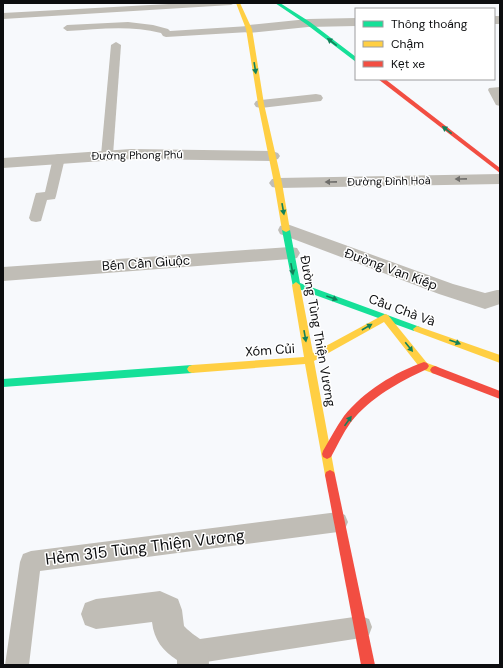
<svg xmlns="http://www.w3.org/2000/svg" width="503" height="668" font-family="'DM Sans',sans-serif">
  <style>
    .lines { fill: none; stroke-linecap: round; stroke-linejoin: round }
    .lane { fill: #c0bdb6; fill-rule: evenodd }
    .street { fill: #c0bdb6; fill-rule: evenodd }
    .fast { fill: #16e098; fill-rule: evenodd }
    .slow { fill: #ffcf43; fill-rule: evenodd }
    .jam { fill: #f24e42; fill-rule: evenodd }
    .oneway { fill: #12815a }
    .oneway2 { fill: #6f6e6b }
    .labels { text-anchor: middle; dominant-baseline: central; stroke-width: 3; stroke-linejoin: round; paint-order: stroke }
    .far-street-label { font-size: 11px; fill: #0c0d0f; stroke: #fff }
    .street-label { font-size: 13px; fill: #0c0d0f; stroke: #fff }
    .near-street-label { font-size: 16px; fill: #0c0d0f; stroke: #fff }
  </style>
  <rect width="100%" height="100%" fill="#f7f9fc"/>
  <g class="lines">
    <g class="lane">
      <polygon points="187,3 235,3 231,5 3,19 3,13"/>
      <path d="M128,22L153,25L168,29L170,31L249,26L253,29L249,32L166,37L163,36L161,33C130,25 99,29 67,31L63,28L67,25Z"/>
      <polygon points="116,42 121,45 113,155 111,158 103,158 101,155 111,45"/>
      <polygon points="500,87 500,106 496,105 488,90 489,88"/>
      <polygon points="59,154 63,155 65,158 56,196 55,199 47,200 41,221 36,222 31,221 29,218 35,196 36,193 45,192 53,158 55,155"/>
      <polygon points="338,512 345,515 348,522 345,529 338,532 40,571 29,665 5,665 20,562 23,554 31,551"/>
      <polygon points="361,616 369,619 372,627 369,635 361,638 193,664 185,660 181,652 185,644 193,640"/>
    </g>
    <g class="street">
      <rect x="494" y="16" width="6" height="8"/>
      <polygon points="356,18 356,26 308,27 249,33 245,32 243,29 245,26 249,25 308,19"/>
      <polygon points="316,94 321,95 323,98 321,101 261,108 256,107 254,104 256,101 261,100"/>
      <polygon points="131,149 272,151 278,153 280,156 278,159 272,161 131,159 3,168 3,158"/>
      <polygon points="500,174 500,184 278,188 272,187 269,183 272,179 278,178"/>
      <polygon points="287,224 453,284 485,293 497,290 500,290 500,304 485,309 439,294 280,234 278,230 280,226"/>
      <polygon points="290,247 297,248 300,253 297,258 290,259 3,281 3,267"/>
      <path d="M160,591L178,599L182,610L184,626C200,643 209,636 209,665H177V660C163,651 154,640 152,622L96,629L85,625L81,614L85,603L96,599Z"/>
    </g>
    <g class="fast">
      <polygon points="275,3 280,3 310,22 356,57 356,62 306,24"/>
      <polygon points="283,228 289,228 290,230 300,283 420,327 421,329 420,331 414,331 293,287 282,230"/>
      <polygon points="192,365 195,366 197,369 195,372 192,373 3,387 3,379"/>
    </g>
    <g class="slow">
      <polygon points="236,3 240,3 252,29 264,104 282,183 290,230 286,232 282,230 274,183 258,104 246,29"/>
      <polygon points="296,282 300,285 313,353 385,314 388,315 427,363 438,367 440,370 438,373 435,374 421,369 384,322 314,361 335,475 334,478 330,480 326,478 325,475 305,364 192,373 189,372 187,369 189,366 192,365 304,357 292,285"/>
      <polygon points="417,326 500,355 500,363 414,331 413,329"/>
    </g>
    <g class="jam">
      <polygon points="378,79 385,79 500,168 500,173"/>
      <path d="M424,362L427,363L429,366L427,369C399,382 371,397 351,422C343,433 337,446 331,457L327,459L323,457L322,454L323,451C330,439 336,427 344,416C363,392 395,372 424,362Z"/>
      <polygon points="435,366 500,391 500,399 432,373 430,370 432,367"/>
      <polygon points="330,470 334,472 335,475 375,665 361,665 325,475 326,472"/>
    </g>
  </g>
  <defs><path id="oneway-solid" d="M-6-.8H1V-3.2L6.5 0L1 3.2V.8H-6Z"/></defs>
  <g class="oneway">
    <use href="#oneway-solid" transform="translate(332 42) rotate(-143)"/>
    <use href="#oneway-solid" transform="translate(255 68) rotate(81)"/>
    <use href="#oneway-solid" transform="translate(447 130) rotate(-142)"/>
    <use href="#oneway-solid" transform="translate(283 209) rotate(80)"/>
    <use href="#oneway-solid" transform="translate(292 269) rotate(79)"/>
    <use href="#oneway-solid" transform="translate(332 298) rotate(20)"/>
    <use href="#oneway-solid" transform="translate(367 327) rotate(-30)"/>
    <use href="#oneway-solid" transform="translate(305 336) rotate(80)"/>
    <use href="#oneway-solid" transform="translate(455 342) rotate(20)"/>
    <use href="#oneway-solid" transform="translate(409 347) rotate(51)"/>
    <use href="#oneway-solid" transform="translate(348 421) rotate(-55)"/>
  </g>
  <g class="oneway2">
    <use href="#oneway-solid" transform="translate(461 179) rotate(179)"/>
    <use href="#oneway-solid" transform="translate(331 182) rotate(179)"/>
  </g>
  <g class="labels">
    <g class="far-street-label">
      <text transform="translate(137 155) rotate(-1)">Đường Phong Phú</text>
      <text transform="translate(389 181) rotate(-1)">Đường Đình Hoà</text>
    </g>
    <g class="street-label">
      <text transform="translate(146 263) rotate(-4)">Bến Cần Giuộc</text>
      <text transform="translate(391 269) rotate(20)">Đường Vạn Kiếp</text>
      <text transform="translate(402 310) rotate(20)">Cầu Chà Và</text>
      <text transform="translate(318 331) rotate(80)">Đường Tùng Thiện Vương</text>
      <text transform="translate(270 350) rotate(-4)">Xóm Củi</text>
    </g>
    <g class="near-street-label">
      <text transform="translate(145 547) rotate(-7)">Hẻm 315 Tùng Thiện Vương</text>
    </g>
  </g>
  <rect width="503" height="668" fill="none" stroke="#0c0d0f" stroke-width="8"/>
  <rect x="355" y="8" width="140" height="72" fill="#ffffff" stroke="#9e9e9f"/>
  <rect x="363" y="21" width="20" height="6" fill="#16e098" stroke="#9e9e9f"/>
  <text x="391" y="28" font-size="12" fill="#0c0d0f">Thông thoáng</text>
  <rect x="363" y="41" width="20" height="6" fill="#ffcf43" stroke="#9e9e9f"/>
  <text x="391" y="48" font-size="12" fill="#0c0d0f">Chậm</text>
  <rect x="363" y="61" width="20" height="6" fill="#f24e42" stroke="#9e9e9f"/>
  <text x="391" y="68" font-size="12" fill="#0c0d0f">Kẹt xe</text>
</svg>
